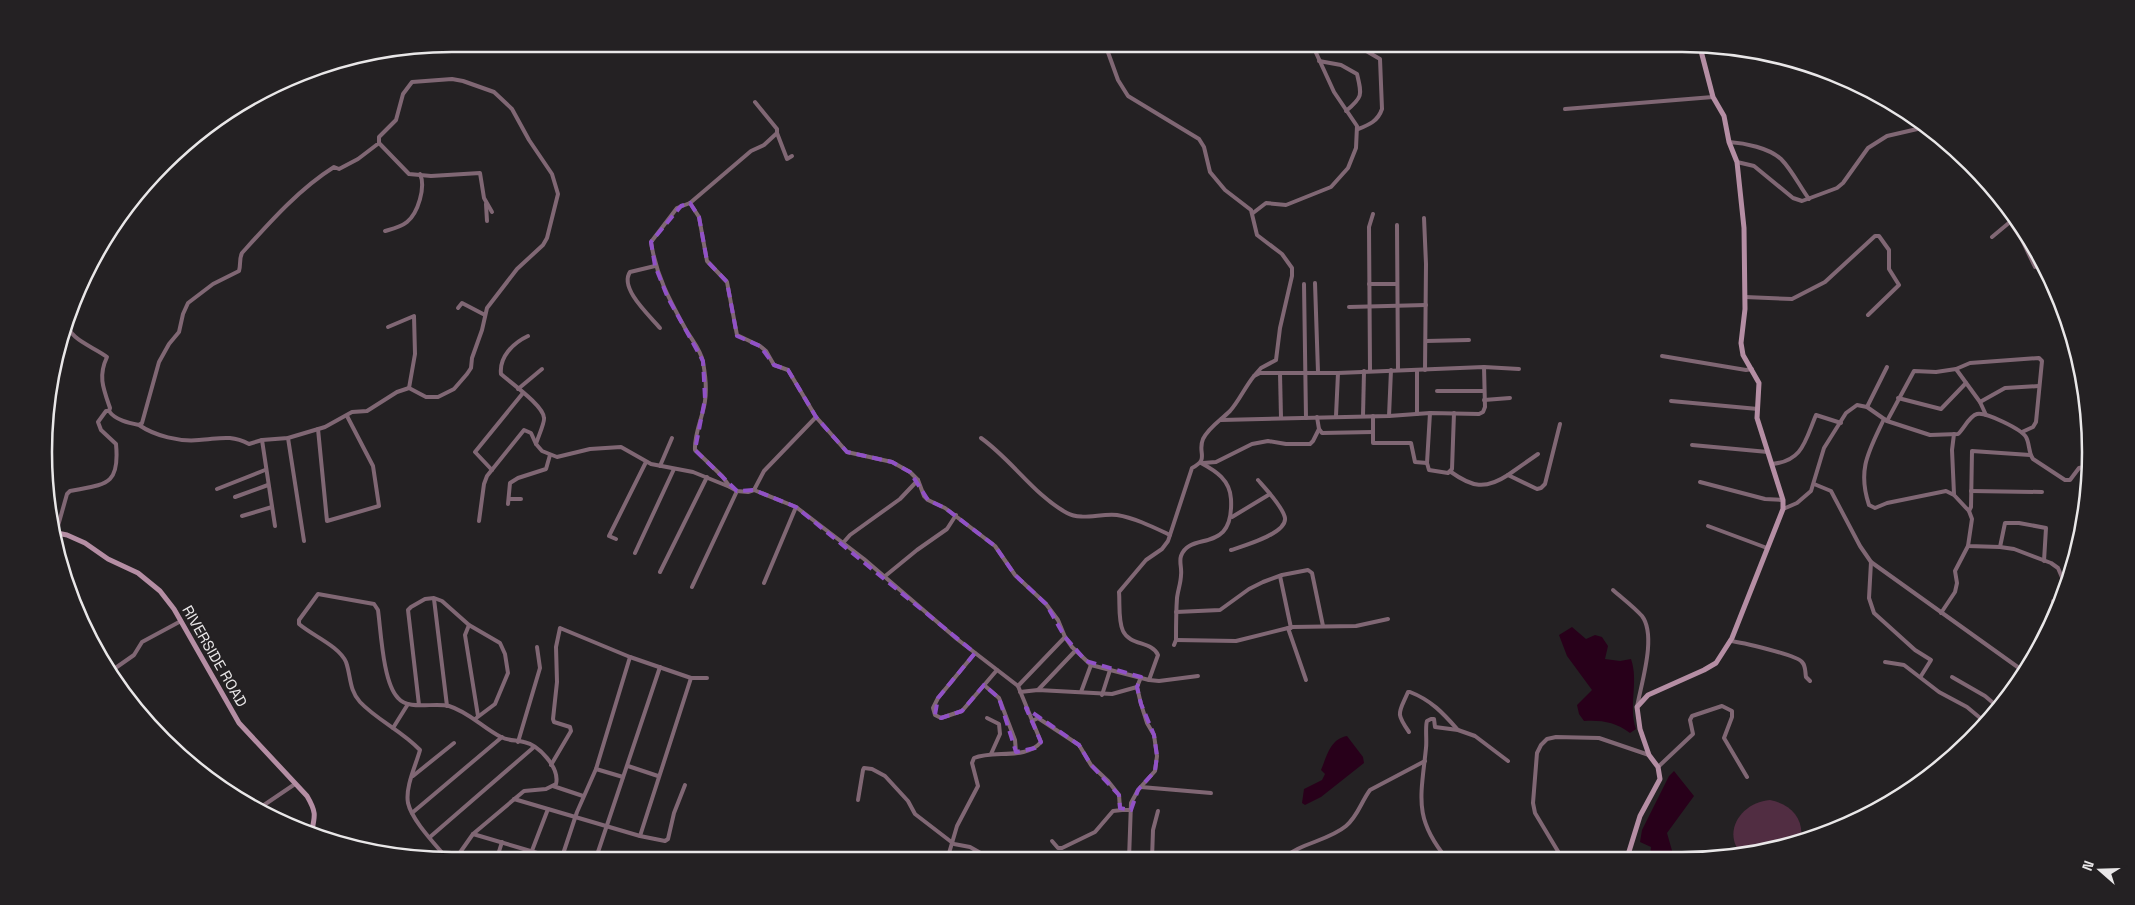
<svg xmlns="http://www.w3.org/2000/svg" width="2135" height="905" font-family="'Space Grotesk',sans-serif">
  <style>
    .green { fill: #512d42 }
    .water { fill: #28001a }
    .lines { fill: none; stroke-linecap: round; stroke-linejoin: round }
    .street { stroke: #806774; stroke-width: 4 }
    .secondary { stroke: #b58ea4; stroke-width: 5 }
    .marked { fill: none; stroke: #9151c7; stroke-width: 4; stroke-dasharray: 10 6; stroke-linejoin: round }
    .labels { text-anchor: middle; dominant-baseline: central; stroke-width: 4; stroke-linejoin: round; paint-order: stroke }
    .street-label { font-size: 15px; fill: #e9e7e8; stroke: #242123 }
    .rim { fill: none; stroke: #e9e7e8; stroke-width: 2.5 }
  </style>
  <rect width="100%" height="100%" fill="#242123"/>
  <path class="green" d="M1770,800C1791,804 1804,818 1801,840L1743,856C1720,832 1742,802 1770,800Z"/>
  <g class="water">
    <path d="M1572,627L1586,639L1595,635L1602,637L1608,646L1605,659L1620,661L1631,659C1639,682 1628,706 1636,729L1630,733C1615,722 1602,720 1584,721L1579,714L1577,705L1592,690L1567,656L1559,635Z"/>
    <path d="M1347,736L1363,757L1364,763L1321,797L1305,805L1302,803L1304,789L1322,780L1325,774L1321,770C1327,756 1330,739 1347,736Z"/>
    <polygon points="1674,771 1694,796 1667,833 1673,854 1677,858 1650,858 1651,847 1640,842 1642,830 1669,776"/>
  </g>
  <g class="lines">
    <g class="street">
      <polyline points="1105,44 1118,80 1128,96 1199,139 1204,147 1210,172 1225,190 1251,210 1257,235 1282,254 1292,268 1292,276 1280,328 1276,360 1261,368 1254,376"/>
      <path d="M1348,44L1368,52L1380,59L1382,109C1378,121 1369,125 1358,129"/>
      <path d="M1319,61L1341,65L1357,74C1362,95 1363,97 1346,111"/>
      <polyline points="1565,109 1713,97"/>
      <polyline points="777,133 787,159 792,156"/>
      <path d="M1729,142C1745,143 1769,148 1781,159C1792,170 1800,187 1809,199"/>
      <polyline points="379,143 409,174 431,176 480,173 484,198 492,212"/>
      <polyline points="1737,162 1754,166 1793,198 1802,201 1837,188 1843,183 1868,148 1887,136 1926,127"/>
      <polyline points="690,203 699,217 707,261 727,282 737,335 760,346 766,351 774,365 788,370 816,417"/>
      <polyline points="486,204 487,221"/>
      <polyline points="1253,213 1266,203 1286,205 1331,187 1348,168 1356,148 1357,126 1334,92 1312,44"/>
      <polyline points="1424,218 1426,264 1425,370"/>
      <polyline points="1397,225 1398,370"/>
      <path d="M385,231C392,229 401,227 407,222C418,213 426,187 420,174"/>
      <polyline points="1992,237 2010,222 2022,240 2035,267"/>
      <path d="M655,266L630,272C619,288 649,315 660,328"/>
      <polyline points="1315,283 1318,372"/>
      <polyline points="1304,284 1306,418"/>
      <polyline points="1369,284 1397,284"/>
      <polyline points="1745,297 1792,299 1825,282 1875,236 1879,236 1889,250 1889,269 1899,285 1868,315"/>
      <polyline points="1349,307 1426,305"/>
      <polyline points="458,308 462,303 485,315"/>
      <path d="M66,320C68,340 93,346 107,357C98,376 103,388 110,408L109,411"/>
      <polyline points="388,327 414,316 415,354 409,388"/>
      <path d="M528,336C513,343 499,357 501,374C511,383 544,406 544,418C545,422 538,437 536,444L542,451L557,457L590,449L621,447L651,464L693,472L730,487"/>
      <polyline points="1426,341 1469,340"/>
      <polyline points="1662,356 1746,370 1752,369"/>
      <polyline points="1956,369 1980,402 1986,415"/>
      <polyline points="1370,370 1369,227 1373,214"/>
      <polyline points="1417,370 1417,414"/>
      <polyline points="1280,373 1281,418"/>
      <polyline points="518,389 542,369"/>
      <polyline points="1437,391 1484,391"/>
      <polyline points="1898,398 1941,409 1966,383"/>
      <polyline points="1484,400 1510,398"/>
      <polyline points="1671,401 1758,409"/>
      <polyline points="1980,402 2005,388 2039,386"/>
      <polyline points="1867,407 1887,367"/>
      <polyline points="1430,413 1427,463 1429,470 1448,473 1452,469 1454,413"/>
      <polyline points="1336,416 1338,373"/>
      <polyline points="1363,416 1364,371"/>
      <polyline points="1373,416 1373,443 1411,443 1415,462 1427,463"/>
      <polyline points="1389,416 1391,370"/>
      <polyline points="1317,417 1319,429 1322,433 1373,432"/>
      <path d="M1884,419C1869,451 1857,469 1869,505L1875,508L1887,503L1946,491L1954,495L1969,511L1971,507L1972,451L2030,455"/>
      <polyline points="1221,420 1389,416 1430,413 1479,414 1483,412 1485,407 1484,367"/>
      <polyline points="1887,421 1914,371 1936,372 1956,369 1970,363 2039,358 2042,361 2036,422 2033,427 2022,432"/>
      <polyline points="318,429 327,521 379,506 373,466 347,416"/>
      <polyline points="1954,434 1952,450 1954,494"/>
      <polyline points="288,438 304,541"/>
      <path d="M981,438C1012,460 1034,495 1067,513C1081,521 1101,513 1117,515C1135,518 1153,527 1170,535"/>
      <polyline points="262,440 275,526"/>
      <polyline points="1692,445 1768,452"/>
      <polyline points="1203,463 1216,462 1252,444 1268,441 1286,444 1310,444 1313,441 1319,429"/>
      <path d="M1772,464C1803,461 1805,441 1816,415L1841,423"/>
      <polyline points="660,466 672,438"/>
      <polyline points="492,470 475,452 523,393"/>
      <path d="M1451,472C1472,487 1485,490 1508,475L1537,489L1541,488L1545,484L1560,424"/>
      <polyline points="1508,475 1538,454"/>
      <polyline points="1700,482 1765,499 1783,500"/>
      <polyline points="1814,484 1831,491 1860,546 1871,562 2026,673"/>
      <polyline points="217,489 265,470"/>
      <path d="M754,490L748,492L737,491L730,487L722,476L695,450C694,433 703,417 705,401C707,389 705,373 703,362C701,350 691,339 685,328C669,299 656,275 651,242L677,208L690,203L751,151L764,145L777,133V129L755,102"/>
      <polyline points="1971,491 2042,492"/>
      <polyline points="235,497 268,485"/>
      <polyline points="509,499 521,499"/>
      <polyline points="508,504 510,483 518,478 546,469 550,455"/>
      <path d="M1783,509L1797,503L1811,491L1824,448L1846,413L1857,405L1867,407L1887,421L1930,435L1958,434C1964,429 1969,416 1977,414C1986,412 2021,429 2026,437C2030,444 2028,452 2033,459L2065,480H2070L2079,468L2089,466"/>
      <polyline points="1969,511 1972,519 1968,546 2000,547 2014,549 2051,563 2058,568 2067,589"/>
      <polyline points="242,516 272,507"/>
      <polyline points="1232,517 1270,494"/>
      <polyline points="479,521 484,484 487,476 524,430 531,433 536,444"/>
      <polyline points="1708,526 1767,548"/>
      <path d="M56,533L67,494L70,491C106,484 120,486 116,444L101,430L98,422L106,411H109C115,420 129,423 139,425L142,423L159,362L169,344L179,332L183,314L188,303L213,284L239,271C241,264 239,259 242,253C270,222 299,189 334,167L339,169L358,159L379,143V137L396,120L403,94L412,82L452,79L463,81L494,92L512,109L529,140L552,174L558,194L547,238L543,245L517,269L487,308L482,330L472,358L471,368L467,374L454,389L438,397H426L409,388L397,392L367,411L352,412L325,427L288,438L262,440L249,444C230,434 219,439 199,440C180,442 155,436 139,425"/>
      <polyline points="616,539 609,536 646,462"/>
      <polyline points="843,543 850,535 900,499 918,480"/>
      <polyline points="2000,547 2005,523 2019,523 2046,528 2044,561"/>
      <path d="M1231,550C1243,546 1287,534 1285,518C1283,507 1266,489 1258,480"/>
      <polyline points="635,553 674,469"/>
      <polyline points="1871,562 1869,598 1874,613 1915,650 1931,660 1921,676"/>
      <polyline points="660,572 707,477"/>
      <polyline points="1280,576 1291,628"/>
      <polyline points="884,577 917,550 947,529 956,515"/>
      <polyline points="764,583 796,507"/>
      <polyline points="692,587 737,491"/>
      <path d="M1613,590C1622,598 1634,607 1642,616C1657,636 1641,684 1637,707"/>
      <polyline points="434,599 447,706"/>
      <polyline points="1176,612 1220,610 1249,589 1263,582 1282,575 1308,570 1312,573 1323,626"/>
      <polyline points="1941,613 1955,592 1957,583 1955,571 1968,546"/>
      <polyline points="2054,614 2053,601 2064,596"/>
      <polyline points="469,625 465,635 478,716"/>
      <polyline points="1288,628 1306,680"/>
      <polyline points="1176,640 1236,641 1292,627 1356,626 1388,619"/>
      <path d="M1730,641C1740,642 1797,655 1802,662C1806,666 1805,672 1806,677L1810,681"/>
      <path d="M1174,645L1176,640C1176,626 1176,612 1177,598C1178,590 1181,582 1181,575C1182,568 1179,562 1181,556C1190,530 1234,556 1231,499C1230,480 1216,471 1201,463"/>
      <polyline points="975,653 938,698 933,708 935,715 941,718 962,711 997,670"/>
      <polyline points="1885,662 1904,665 1939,692 1967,707 1985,722"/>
      <polyline points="112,676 114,669 134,655 142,642 181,621"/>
      <polyline points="1952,677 1985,696 1998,707"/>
      <polyline points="1149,680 1159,681 1198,676"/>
      <polyline points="984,685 999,698 1015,740 1016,752"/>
      <polyline points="1018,686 1065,637"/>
      <polyline points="1038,690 1076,650"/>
      <polyline points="1020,692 1038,690 1112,694 1137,687"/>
      <polyline points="1081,692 1091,665"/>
      <polyline points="1102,695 1110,670"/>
      <polyline points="419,705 408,610 411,607 425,599 434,598 442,601 469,625 500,643 505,654 508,673 495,704 475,719"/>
      <polyline points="987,718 999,724 1000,734 991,754"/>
      <polyline points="1032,721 1038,718 1079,745 1091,765 1108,781 1119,795 1120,808 1122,810 1131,810"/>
      <polyline points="393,728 408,704"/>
      <path d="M1409,732C1395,712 1399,713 1408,692H1410C1431,700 1443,713 1458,730"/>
      <polyline points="518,742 540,668 537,647"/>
      <polyline points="551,765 571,731 570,727 554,722 553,719 557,682 556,647 560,628 630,657 691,678 707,678"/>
      <polyline points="628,766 658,776"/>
      <polyline points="1658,767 1693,734 1690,720 1692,716 1722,706 1732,711 1732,717 1724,738 1747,777"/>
      <polyline points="596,769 623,777"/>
      <polyline points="413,776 454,743"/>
      <polyline points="553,786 583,796"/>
      <polyline points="1141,787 1211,793"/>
      <polyline points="514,799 640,836 665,841 668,839 674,813 685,785"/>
      <polyline points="858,800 863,770 864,768 872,769 885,776 908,801 915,814 954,844 970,847 993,860"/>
      <polyline points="261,807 295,784"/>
      <polyline points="412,813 502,737"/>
      <polyline points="473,834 561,860 577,812 596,769 630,657"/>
      <polyline points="640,836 691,678"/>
      <polyline points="430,837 534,747"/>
      <polyline points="1052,841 1058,848 1062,848 1095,832 1113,811 1122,810"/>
      <polyline points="1562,858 1535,813 1533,803 1537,753 1541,745 1547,739 1556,737 1599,738 1649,755"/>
      <polyline points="1129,859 1131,803 1138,790 1155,771 1157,756 1154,735 1147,723 1141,704 1137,687 1141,677"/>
      <polyline points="1152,859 1153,830 1158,811"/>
      <path d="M1282,859C1300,843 1328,841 1346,826C1358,816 1361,802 1370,790L1425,761"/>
      <path d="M1447,859C1413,818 1421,797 1426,748C1427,741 1425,726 1427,721L1431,719H1434L1435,727L1458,730L1475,736L1508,761"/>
      <path d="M947,860L957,826L978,786L972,763L974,758C994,750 1026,760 1041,742L1018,686L957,639L864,559L796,507L754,490L764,471L816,417L847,452L892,462L910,472L918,480L924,496L928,500L945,508L995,546L1015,575L1046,604L1058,620L1065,637L1072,647L1091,665L1149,680L1158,655C1152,641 1130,646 1123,631C1118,620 1120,604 1119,592L1146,560L1162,549L1168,541L1191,471L1192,468C1210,459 1197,453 1203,439C1209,427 1221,420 1230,411C1239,401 1245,387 1254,376L1260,373H1338L1484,367L1519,369"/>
      <path d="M449,861C437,846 412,821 408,803C405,787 416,765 420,750C402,731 377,720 360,702C349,690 351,676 346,662C339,646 313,636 299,624V620L318,594L374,604L378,610C381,632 383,683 398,698C409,711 434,702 449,706C469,712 483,728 501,737C509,741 516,740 524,742C539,745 560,768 556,784L546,789L524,791L473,834L454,861"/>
      <polyline points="496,861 502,842"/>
      <polyline points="528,861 548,809"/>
      <polyline points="595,861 660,667"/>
    </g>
    <g class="secondary">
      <path d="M52,532L67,535L85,543L108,559L138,573L160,591L174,609L239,723L307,796C317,813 315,816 311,834"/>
      <polyline points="1627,858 1640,816 1660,779 1658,767 1649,755 1640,729 1637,707 1648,695 1704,670 1716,663 1732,638 1783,509 1783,500 1757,418 1759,383 1743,355 1741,343 1745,309 1744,228 1737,162 1729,142 1724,116 1713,97 1700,47"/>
    </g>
  </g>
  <path class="marked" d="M690,203L699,217L707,261L727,282L737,336L760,346L774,365L788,370L816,417L847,452L892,462L910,472L928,500L945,508L995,546L1015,575L1046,604L1065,637L1086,661L1141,677L1137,687L1141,704L1154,735L1157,756L1155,771L1138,790L1131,810L1120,808L1119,795L1091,765L1079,745L1026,708L1041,742L1035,748L1016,752L999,698L984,685L962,711L941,718L935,715L938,698L975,653L796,507L754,490L737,491L695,450L705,399L703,361L668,298L655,266L651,242L681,206Z"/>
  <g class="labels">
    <g class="street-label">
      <text transform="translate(215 656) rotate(60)">RIVERSIDE ROAD</text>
    </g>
  </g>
  <path d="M0 0H2135V905H0ZM452 52H1682A400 400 0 0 1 2082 452V452A400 400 0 0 1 1682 852H452A400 400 0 0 1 52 452V452A400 400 0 0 1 452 52Z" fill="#242123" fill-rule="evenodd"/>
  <path class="rim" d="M452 52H1682A400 400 0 0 1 2082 452V452A400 400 0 0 1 1682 852H452A400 400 0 0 1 52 452V452A400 400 0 0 1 452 52Z"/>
  <g transform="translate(2100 870) rotate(290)" stroke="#242123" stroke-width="4" paint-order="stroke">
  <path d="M0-4L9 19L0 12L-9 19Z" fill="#e9e7e8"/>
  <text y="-8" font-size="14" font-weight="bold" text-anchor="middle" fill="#e9e7e8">N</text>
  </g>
</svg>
